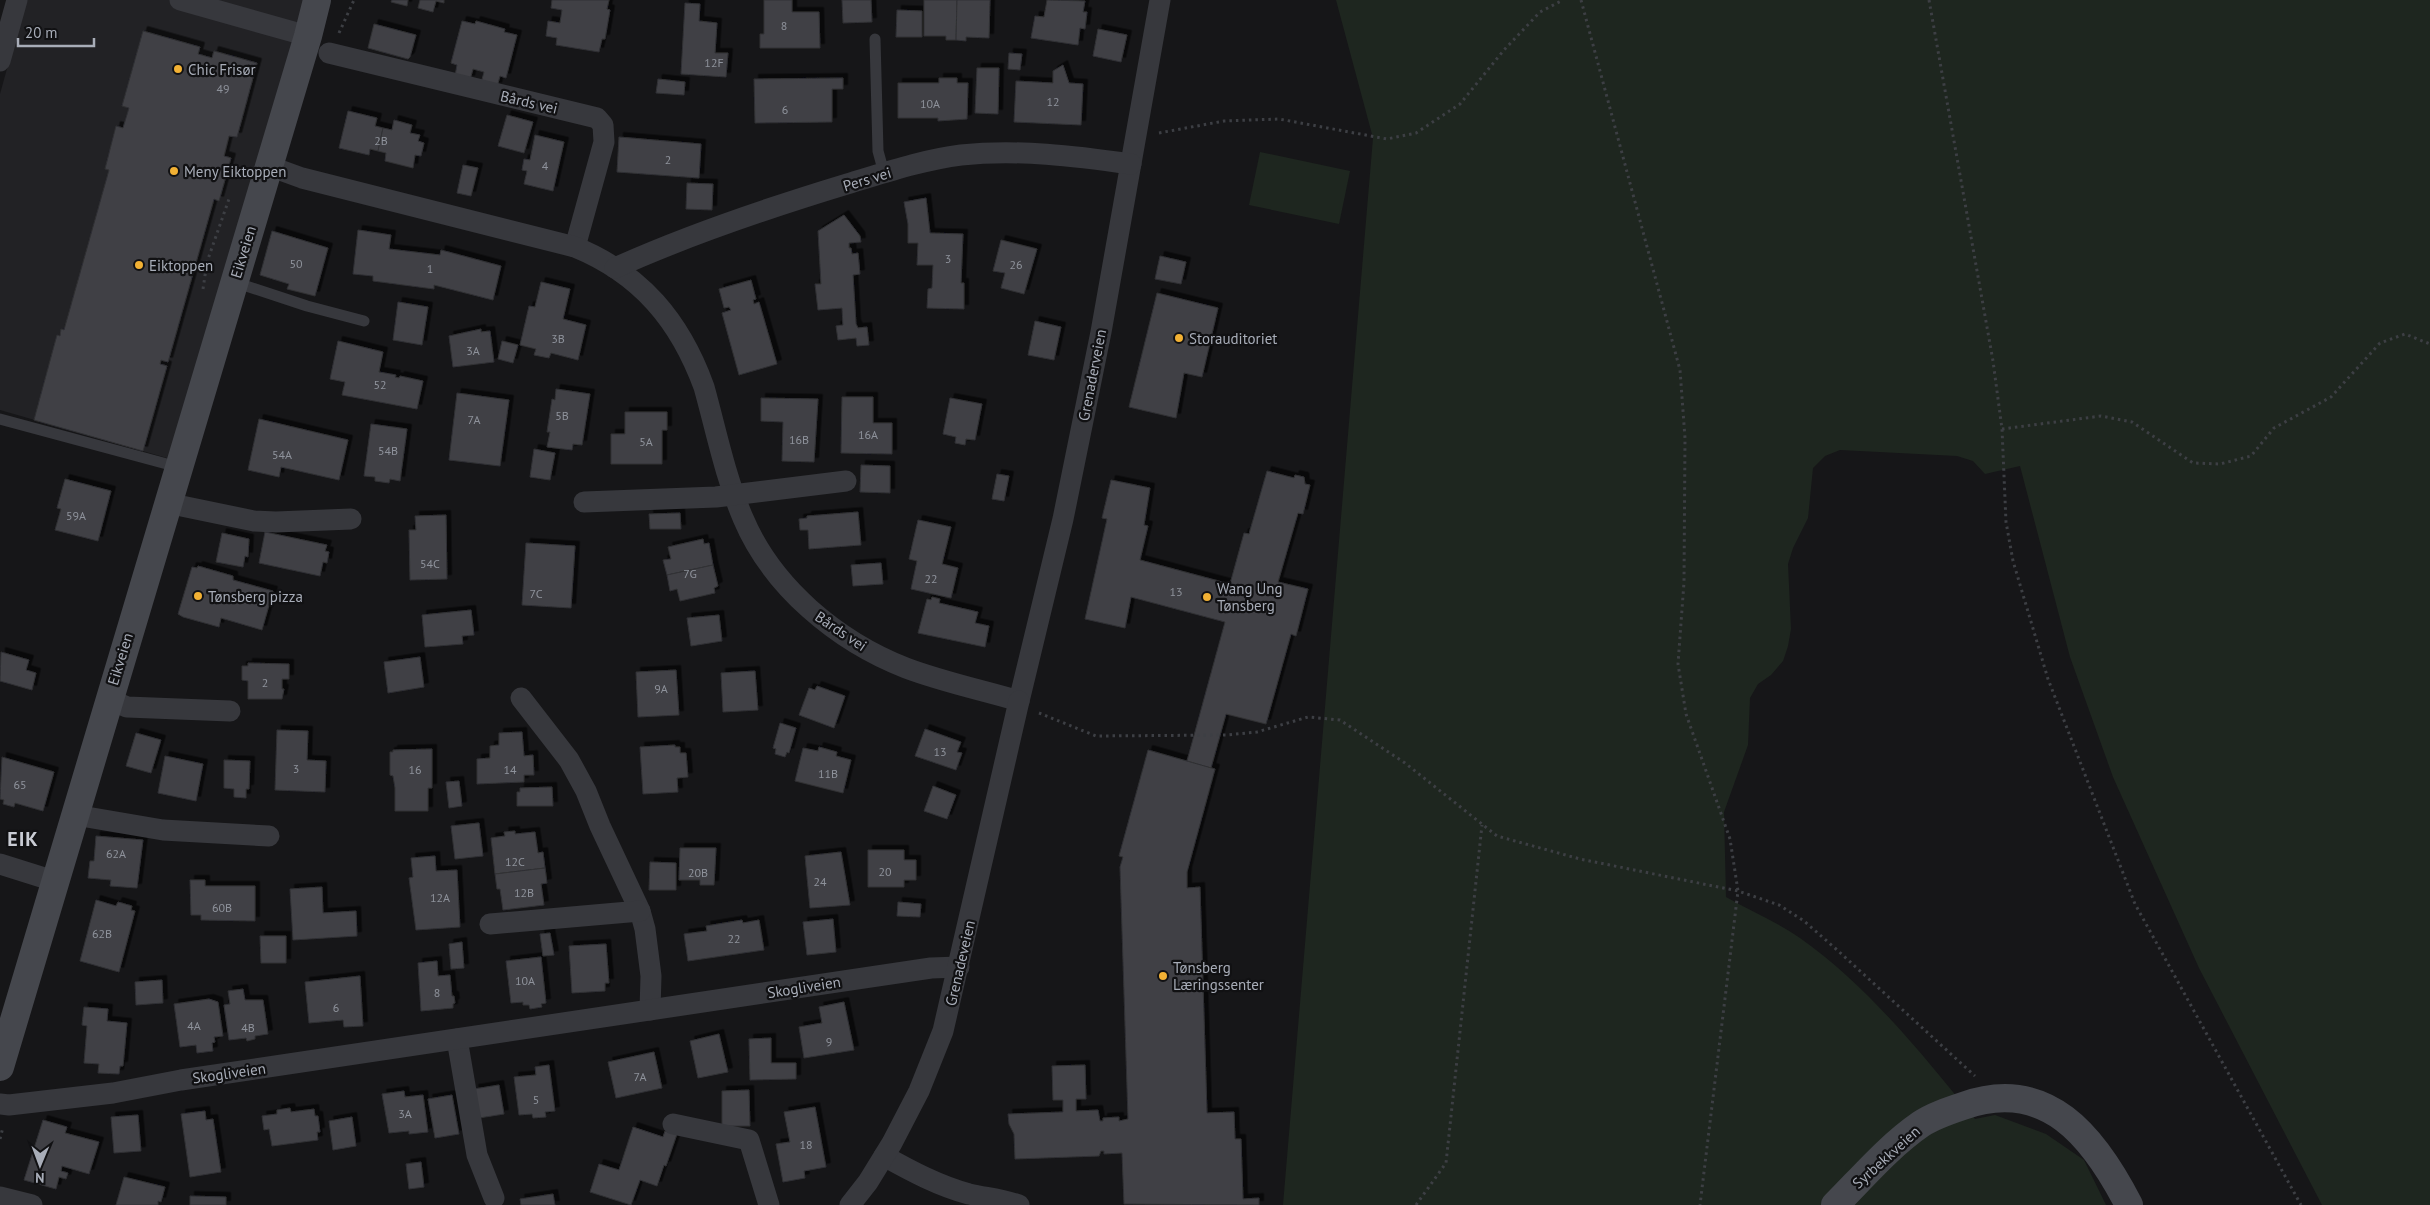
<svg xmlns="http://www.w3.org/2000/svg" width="2430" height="1205" font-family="'PT Sans',sans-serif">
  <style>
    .built { fill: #222225 }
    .green { fill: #1e261f }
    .building { fill: #404145; stroke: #303034; filter: url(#shadow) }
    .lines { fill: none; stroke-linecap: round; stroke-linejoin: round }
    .path { stroke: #3d3f44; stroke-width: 3; stroke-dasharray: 2.5 4; stroke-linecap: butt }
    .service { stroke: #37383d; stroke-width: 11 }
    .minor { stroke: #37383d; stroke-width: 21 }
    .secondary { stroke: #45474d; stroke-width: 28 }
    .poi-dot { fill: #f2b134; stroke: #111113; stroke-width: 2 }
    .labels { text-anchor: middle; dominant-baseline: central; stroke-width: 4.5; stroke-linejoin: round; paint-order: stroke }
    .number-label { font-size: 12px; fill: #8e929b }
    .poi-label { font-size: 15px; fill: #a8adb8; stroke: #111113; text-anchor: start }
    .street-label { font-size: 15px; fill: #a8adb8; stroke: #111113 }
    .district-label { font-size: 20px; font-weight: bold; letter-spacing: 1px; fill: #c9ccd4; stroke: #111113 }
  </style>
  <defs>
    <filter id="shadow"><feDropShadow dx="4.5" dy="-4.5" stdDeviation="0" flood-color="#0009"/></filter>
  </defs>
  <rect width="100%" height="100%" fill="#161618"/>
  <polygon class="built" points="26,0 308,0 174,460 0,410 0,94"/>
  <g class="green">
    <path d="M1336,0H2430V1205H2322L2199,968L2113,777L2070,657L2020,466L1985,474L1973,461L1957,456L1840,450L1825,456L1813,468L1808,518L1793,548L1788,564L1791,629L1788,646L1783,661L1771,675L1758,684L1750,698L1748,745L1724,812L1726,897C1750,911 1777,922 1800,938C1867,985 1924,1056 1975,1119L1995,1115L2046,1134L2084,1160L2106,1205H1283L1373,138Z"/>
    <polygon points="1260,152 1350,171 1339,224 1249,205"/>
  </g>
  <g class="building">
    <polygon points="392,0 408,0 407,6 391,2"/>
    <polygon points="420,0 444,0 444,3 436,1 433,12 418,8"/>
    <polygon points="552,0 609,0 607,9 610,10 605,39 602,39 599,52 556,45 557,38 546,36 548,21 560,23 562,10 551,8"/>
    <polygon points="764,0 792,0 792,12 819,12 820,48 760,48 760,34 764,34"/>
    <polygon points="842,0 871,0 872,22 843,23"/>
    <polygon points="924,0 957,0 956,40 946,40 946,36 924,36"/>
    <polygon points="957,0 990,0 989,38 966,37 966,41 956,40"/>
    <polygon points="1047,0 1085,1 1083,12 1087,12 1085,29 1080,28 1078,45 1031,38 1035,16 1044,17"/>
    <polygon points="685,3 700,4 699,21 717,23 715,53 728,53 726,77 681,74"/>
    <polygon points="897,10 922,11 922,37 896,37"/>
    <polygon points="462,21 475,24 476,21 505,29 504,32 517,35 506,78 500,76 497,87 481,83 484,72 473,69 470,80 455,76 457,65 451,63"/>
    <polygon points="374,24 416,35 410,57 408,59 368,48"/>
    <polygon points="1098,29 1127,35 1121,62 1093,56"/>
    <polygon points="143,31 200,47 198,54 212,58 214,51 257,63 237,137 229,136 224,156 231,158 219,201 214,199 168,362 161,360 160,364 167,366 143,451 34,420 57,335 60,336 61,329 64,330 109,170 105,169 116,126 123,128 129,108 122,106"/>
    <polygon points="1009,53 1022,54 1020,70 1008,69"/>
    <polygon points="1063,65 1069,83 1083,84 1081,125 1014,122 1016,81 1053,83 1053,71"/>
    <polygon points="977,68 999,68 998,114 975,113"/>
    <polygon points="843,78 843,89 832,89 832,122 755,123 754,79"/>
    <polygon points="939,78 957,78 957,83 968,83 967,119 938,121 938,118 898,118 898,83 939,83"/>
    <polygon points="658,79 685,82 684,95 656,93"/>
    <polygon points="348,111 377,118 375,126 383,128 378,151 370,149 369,155 339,148"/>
    <polygon points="507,115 533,122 524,153 498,146"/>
    <polygon points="394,120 412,125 410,133 420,135 418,141 424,143 421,156 415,155 413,168 385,161 386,153 378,151 383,128 392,130"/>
    <polygon points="535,135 564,142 553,191 524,184 527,171 522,170 524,159 530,160"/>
    <polygon points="619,137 701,144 699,178 617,172"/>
    <polygon points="463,165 478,168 471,196 457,193"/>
    <polygon points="687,183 713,184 712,210 686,209"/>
    <polygon points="926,198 930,233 963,234 961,283 964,283 964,309 927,308 928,289 932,288 933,265 917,265 918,243 908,243 908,224 904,202"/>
    <polygon points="844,215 860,236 861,242 849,243 849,248 851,248 852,254 858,253 860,274 853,275 856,324 858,328 867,327 869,345 857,346 856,338 838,340 836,326 843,325 842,308 818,310 815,284 821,284 818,231"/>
    <polygon points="358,230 391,235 389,249 440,255 441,250 501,266 493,300 434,285 434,289 373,281 373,276 353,274"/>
    <polygon points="272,231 328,248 315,296 287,289 289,284 260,275"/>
    <polygon points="1001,240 1037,249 1024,294 1001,288 1005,273 993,271"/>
    <polygon points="1160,256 1186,262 1181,284 1155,279"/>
    <polygon points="751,280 756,299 753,300 754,304 759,302 777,364 739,375 722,313 731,310 729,307 724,308 719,289"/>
    <polygon points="541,282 570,289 563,319 586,325 578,360 551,353 549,358 534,355 536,349 520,345 529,306 535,307"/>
    <polygon points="1157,293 1218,308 1202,377 1184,373 1176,418 1129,407"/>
    <polygon points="398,302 428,307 422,345 393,340"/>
    <polygon points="1035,321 1061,327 1054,360 1028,355"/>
    <polygon points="481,329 481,332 490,331 494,362 453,367 449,336"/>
    <polygon points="338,341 383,352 379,372 396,375 395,377 399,378 400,376 423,381 417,409 342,395 345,382 330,379"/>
    <polygon points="502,341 518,345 513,363 498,359"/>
    <polygon points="556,389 590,394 582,445 573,444 572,450 547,447 550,432 547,432 552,399 555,400"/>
    <polygon points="457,393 509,400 500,466 449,460"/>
    <polygon points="842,397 873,397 873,423 892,423 892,454 841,453"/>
    <polygon points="761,398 818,399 814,462 782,461 783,422 761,421"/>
    <polygon points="950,398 982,404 975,440 966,439 965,445 955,443 956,437 943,434"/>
    <polygon points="625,412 667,412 667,430 662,430 662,464 611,464 611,434 625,434"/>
    <polygon points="259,419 348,440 339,480 281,467 279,477 248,470"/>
    <polygon points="371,424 407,429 400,481 390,479 389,483 375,481 375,477 364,476"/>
    <polygon points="534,449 555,453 550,480 530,477"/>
    <polygon points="861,465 890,466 890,493 860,492"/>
    <polygon points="1267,471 1294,478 1295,475 1304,477 1305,484 1310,485 1303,514 1298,513 1278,582 1308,589 1296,636 1291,634 1266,724 1226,714 1211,768 1187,761 1225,622 1131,597 1125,628 1085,619 1107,519 1102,518 1111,480 1150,488 1144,525 1148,526 1140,560 1230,584 1244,533 1249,534"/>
    <polygon points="997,474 1009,476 1004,501 992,499"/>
    <polygon points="65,479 111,491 98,541 55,530 61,509 57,508"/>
    <polygon points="858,512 861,545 809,549 808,530 800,530 799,519 807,518 807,516"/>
    <polygon points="680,513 681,529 650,529 649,514"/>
    <polygon points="446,515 447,579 410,580 409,530 416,530 415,516"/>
    <polygon points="918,520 951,527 942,564 958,568 951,598 911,589 917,561 909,559"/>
    <polygon points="265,532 327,545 325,551 329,552 327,563 323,562 320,576 259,563"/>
    <polygon points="222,533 249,539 248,557 245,556 243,567 216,562"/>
    <polygon points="703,539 704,544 709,543 713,565 667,575 663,560 671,559 668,547"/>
    <polygon points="526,543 575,546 571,608 522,605"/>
    <polygon points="881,563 883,584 853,586 851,565"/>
    <polygon points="713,565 718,586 714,588 715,593 680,601 677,589 670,591 667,575"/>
    <polygon points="198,566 233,576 233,580 273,591 262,630 221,618 219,627 183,617 178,614 192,567 197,568"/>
    <polygon points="932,597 940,599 939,603 978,612 975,623 989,626 985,647 918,633 927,599 931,600"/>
    <polygon points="471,610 474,635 462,636 463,644 425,647 422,615"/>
    <polygon points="719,615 722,641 691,646 687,618"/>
    <polygon points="1,652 29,660 26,670 36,673 32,690 0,681"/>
    <polygon points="420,657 424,687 388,693 384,662"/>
    <polygon points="248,663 289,664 289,679 282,679 282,689 284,689 282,699 248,699 248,681 242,680 242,666 248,666"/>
    <polygon points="676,670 679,715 638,717 636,672"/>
    <polygon points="755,671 758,710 723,712 721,673"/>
    <polygon points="817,686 845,696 834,728 799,715 809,688 815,690"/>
    <polygon points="780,723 796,728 789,753 787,752 785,757 775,754 776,749 773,748"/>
    <polygon points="925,729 961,742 957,752 962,753 956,770 915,756"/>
    <polygon points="277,730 308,731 307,760 326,761 325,792 275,790"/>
    <polygon points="522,732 524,756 533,755 534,775 524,775 524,782 477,784 477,759 490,758 490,746 499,745 499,733"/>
    <polygon points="136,733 161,740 151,773 126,766"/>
    <polygon points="675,745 675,747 680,747 680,753 686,753 688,777 677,778 678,792 643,794 640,747"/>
    <polygon points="819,747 837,752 836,756 851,760 843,793 795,781 803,748 818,751"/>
    <polygon points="432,749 432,788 428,788 428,811 395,811 395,788 393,776 390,775 390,752 393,752 393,750"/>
    <polygon points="1148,750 1215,769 1187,872 1187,888 1200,887 1207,1113 1234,1112 1235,1139 1241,1139 1243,1199 1259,1198 1259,1205 1124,1204 1122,1153 1104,1154 1104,1151 1101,1151 1099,1156 1015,1159 1014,1134 1009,1124 1008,1114 1063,1112 1063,1100 1053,1100 1052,1066 1085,1065 1086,1099 1076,1099 1076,1111 1098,1110 1100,1121 1103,1121 1103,1118 1119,1117 1119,1121 1128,1119 1120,867 1123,857 1119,856"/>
    <polygon points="165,756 203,764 196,801 158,793"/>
    <polygon points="2,757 54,772 43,811 15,803 14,807 3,804 4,800 0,799"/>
    <polygon points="224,760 250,761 249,789 246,789 246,798 234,797 234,789 224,788"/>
    <polygon points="459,781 462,806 449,808 446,782"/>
    <polygon points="933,786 956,795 947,819 924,811"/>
    <polygon points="552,787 553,806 517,806 517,792 520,792 520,788"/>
    <polygon points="479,823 483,856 455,859 451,826"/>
    <polygon points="515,831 515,834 535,832 538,853 543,852 545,868 495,874 491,838 505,836 504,832"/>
    <polygon points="96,836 143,840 137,888 110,886 111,880 88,878 90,861 94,861"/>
    <polygon points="680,848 716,848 714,885 700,885 700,880 679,880"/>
    <polygon points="868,850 904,850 904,860 916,860 916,880 904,880 904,887 868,887"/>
    <polygon points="841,852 850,905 810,908 805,856"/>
    <polygon points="435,856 436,871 457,870 460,927 416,930 409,878 413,877 411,858"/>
    <polygon points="650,862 676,863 676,890 649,890"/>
    <polygon points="545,868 547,883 541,884 544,905 503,910 500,889 497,889 495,874"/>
    <polygon points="190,880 205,880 205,886 255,886 255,921 201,920 201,915 191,915"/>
    <polygon points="322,887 323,913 356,911 357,936 293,940 290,889"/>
    <polygon points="96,900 116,906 118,902 132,906 131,910 135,911 119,972 80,961"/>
    <polygon points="898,902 921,904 920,917 897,916"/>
    <polygon points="833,919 836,952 807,955 803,922"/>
    <polygon points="742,920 743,923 759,920 764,950 688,961 684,934 707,931 706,926"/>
    <polygon points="550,933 554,955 543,956 540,934"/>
    <polygon points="260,936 286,936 286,963 261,963"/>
    <polygon points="462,942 464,968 451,969 449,944"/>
    <polygon points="606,944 609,983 605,983 605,991 572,993 569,946"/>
    <polygon points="541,957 546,1003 541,1004 542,1007 530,1009 529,1005 523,1005 523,1002 511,1003 506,961"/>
    <polygon points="437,961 438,976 450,975 452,996 454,996 455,1003 453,1004 453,1008 421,1011 418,963"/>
    <polygon points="360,976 363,1026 344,1027 343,1020 309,1023 305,982"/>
    <polygon points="162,980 163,1003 136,1005 135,982"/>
    <polygon points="243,989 245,1000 263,1000 268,1034 255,1036 255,1039 247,1041 246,1038 229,1040 224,1005 230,1004 228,991"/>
    <polygon points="209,999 218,1002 223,1036 214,1037 215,1042 212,1043 213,1051 197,1053 196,1045 180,1047 174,1004"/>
    <polygon points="844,1002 854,1050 804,1058 799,1027 822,1023 819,1007"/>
    <polygon points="84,1007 108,1009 107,1021 127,1023 123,1066 120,1066 119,1074 98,1073 99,1064 84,1063 87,1026 82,1025"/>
    <polygon points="719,1034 728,1072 698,1078 690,1041"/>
    <polygon points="771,1038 771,1063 796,1063 796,1079 750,1080 749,1039"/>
    <polygon points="654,1052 662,1088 616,1098 608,1062"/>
    <polygon points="549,1065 555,1111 545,1112 546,1117 533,1118 532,1114 519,1115 514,1077 536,1075 535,1067"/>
    <polygon points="499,1085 504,1114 479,1118 474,1089"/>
    <polygon points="749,1090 750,1126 722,1126 722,1091"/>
    <polygon points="404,1091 405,1097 423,1095 428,1132 409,1134 409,1131 389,1133 382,1094"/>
    <polygon points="452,1095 459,1134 435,1138 428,1099"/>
    <polygon points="815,1107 826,1167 804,1171 805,1178 783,1182 776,1144 790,1142 784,1112"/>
    <polygon points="290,1108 291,1112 314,1109 315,1116 318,1116 320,1132 317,1132 318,1140 272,1146 269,1129 264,1130 262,1116 277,1114 277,1110"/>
    <polygon points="205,1111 206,1120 213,1119 221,1172 190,1177 181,1114"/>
    <polygon points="138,1115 141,1151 114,1153 111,1117"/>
    <polygon points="352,1117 356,1146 333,1150 329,1121"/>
    <polygon points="43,1120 67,1127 65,1133 99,1142 89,1174 62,1166 61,1171 68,1173 66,1179 59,1177 56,1189 24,1180"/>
    <polygon points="633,1127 663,1137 665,1131 677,1134 666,1166 664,1165 657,1186 640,1180 631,1205 590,1192 599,1164 619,1170"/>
    <polygon points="421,1162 424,1187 409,1189 406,1164"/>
    <polygon points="124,1177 165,1187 161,1202 158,1201 158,1205 116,1205"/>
    <polygon points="553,1194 555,1205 521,1205 520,1199"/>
    <polygon points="190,1196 226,1197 226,1205 190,1205"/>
  </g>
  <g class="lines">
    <g class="path">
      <polyline points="1581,0 1680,370 1685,438 1684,582 1678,664 1686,714 1730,839 1738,891 1700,1205"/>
      <polyline points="1929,0 1993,361 2002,429 2006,522 2013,561 2048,679 2135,904 2301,1205"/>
      <polyline points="339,33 354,0"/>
      <polyline points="1159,133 1224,121 1279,119 1387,139 1416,133 1460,104 1504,50 1540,12 1563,0"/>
      <polyline points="203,289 207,262 229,199"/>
      <polyline points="2002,429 2101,416 2132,422 2193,463 2220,464 2251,456 2274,428 2331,397 2380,343 2405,334 2430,344"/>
      <polyline points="1039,713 1096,736 1227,735 1257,732 1308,717 1340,720 1405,763 1497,836 1580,859 1738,891 1779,905 1804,921 1836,949 1975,1076"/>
      <polyline points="0,1139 3,1127"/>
      <polyline points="1416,1205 1446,1163 1482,825"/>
    </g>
    <g class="service">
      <polyline points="875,39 878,151 884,173"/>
      <polyline points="234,282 307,306 364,321"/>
      <polyline points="0,419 178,467"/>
    </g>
    <g class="minor">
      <polyline points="180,0 308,36"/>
      <polyline points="329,53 597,118 603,125 604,142 575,247"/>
      <polyline points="0,61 17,0"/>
      <path d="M269,166L302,178L575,247C641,274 680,321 704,387C716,430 725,476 743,518C772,587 837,641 906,668C943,682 982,690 1019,701L1063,519L1101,332L1160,0"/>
      <path d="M615,268C690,234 768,208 847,184C884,173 922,160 961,155C1018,149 1075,156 1131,164"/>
      <polyline points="584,502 716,497 846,481"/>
      <polyline points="167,503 254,521 276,522 351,519"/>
      <polyline points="521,698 569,760 586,791 600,826 640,911 645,929 651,976 650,1010"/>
      <polyline points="108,699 127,707 230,711"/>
      <polyline points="75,815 163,830 269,836"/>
      <polyline points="0,864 54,881"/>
      <polyline points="490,924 640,911"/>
      <polyline points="457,1039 477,1155 494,1198"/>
      <polyline points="0,1104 9,1105 113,1093 181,1080 931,968 959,967"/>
      <polyline points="673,1124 749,1140 769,1205"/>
      <path d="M884,1156C911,1171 939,1186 969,1194C987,1198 1001,1199 1019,1205"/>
      <polyline points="0,1197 32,1205"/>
      <polyline points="850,1205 868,1182 892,1143 919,1091 943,1031 1019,701"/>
    </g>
    <g class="secondary">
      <polyline points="0,1067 308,36 317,0"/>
      <path d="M1835,1205C1862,1178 1889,1146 1921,1124C1933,1116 1948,1111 1963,1106C2047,1076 2094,1137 2129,1205"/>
    </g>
  </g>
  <g class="poi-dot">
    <circle cx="178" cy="69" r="5"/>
    <circle cx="174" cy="171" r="5"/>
    <circle cx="139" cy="265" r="5"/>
    <circle cx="1179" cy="338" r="5"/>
    <circle cx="198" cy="596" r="5"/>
    <circle cx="1207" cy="597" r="5"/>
    <circle cx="1163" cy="976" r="5"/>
  </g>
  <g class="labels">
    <g class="number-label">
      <text x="784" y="25">8</text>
      <text x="714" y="62">12F</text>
      <text x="223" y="88">49</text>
      <text x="1053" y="101">12</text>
      <text x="930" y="103">10A</text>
      <text x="785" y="109">6</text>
      <text x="381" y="140">2B</text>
      <text x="668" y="159">2</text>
      <text x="545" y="165">4</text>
      <text x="948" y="258">3</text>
      <text x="296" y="263">50</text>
      <text x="1016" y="264">26</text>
      <text x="430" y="268">1</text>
      <text x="558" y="338">3B</text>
      <text x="473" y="350">3A</text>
      <text x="380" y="384">52</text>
      <text x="562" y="415">5B</text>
      <text x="474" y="419">7A</text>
      <text x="868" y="434">16A</text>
      <text x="799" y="439">16B</text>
      <text x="646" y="441">5A</text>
      <text x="388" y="450">54B</text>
      <text x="282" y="454">54A</text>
      <text x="76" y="515">59A</text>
      <text x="430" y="563">54C</text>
      <text x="690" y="573">7G</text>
      <text x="931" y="578">22</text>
      <text x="1176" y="591">13</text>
      <text x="536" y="593">7C</text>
      <text x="265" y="682">2</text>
      <text x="661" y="688">9A</text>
      <text x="940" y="751">13</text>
      <text x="296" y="768">3</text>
      <text x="415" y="769">16</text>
      <text x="510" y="769">14</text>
      <text x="828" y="773">11B</text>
      <text x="20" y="784">65</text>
      <text x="116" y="853">62A</text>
      <text x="515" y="861">12C</text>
      <text x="885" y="871">20</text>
      <text x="698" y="872">20B</text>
      <text x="820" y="881">24</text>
      <text x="524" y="892">12B</text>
      <text x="440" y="897">12A</text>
      <text x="222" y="907">60B</text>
      <text x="102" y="933">62B</text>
      <text x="734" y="938">22</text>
      <text x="525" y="980">10A</text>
      <text x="437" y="992">8</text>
      <text x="336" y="1007">6</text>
      <text x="194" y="1025">4A</text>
      <text x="248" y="1027">4B</text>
      <text x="829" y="1041">9</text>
      <text x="640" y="1076">7A</text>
      <text x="536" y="1099">5</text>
      <text x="405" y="1113">3A</text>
      <text x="806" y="1144">18</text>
    </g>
    <g class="poi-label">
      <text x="188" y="69">Chic Frisør</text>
      <text x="184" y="171">Meny Eiktoppen</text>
      <text x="149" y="265">Eiktoppen</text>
      <text x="1189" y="338">Storauditoriet</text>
      <text x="1217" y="588">Wang Ung<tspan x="1217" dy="17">Tønsberg</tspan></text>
      <text x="208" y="596">Tønsberg pizza</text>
      <text x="1173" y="967">Tønsberg<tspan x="1173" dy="17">Læringssenter</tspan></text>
    </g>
    <g class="street-label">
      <text transform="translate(529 102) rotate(13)">Bårds vei</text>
      <text transform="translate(867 179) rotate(-17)">Pers vei</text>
      <text transform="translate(243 252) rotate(-73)">Eikveien</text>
      <text transform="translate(1092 375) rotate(-79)">Grenaderveien</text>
      <text transform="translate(841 631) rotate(34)">Bårds vei</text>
      <text transform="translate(120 659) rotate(-73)">Eikveien</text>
      <text transform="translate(960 963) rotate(-77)">Grenadeveien</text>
      <text transform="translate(804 987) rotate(-9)">Skogliveien</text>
      <text transform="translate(229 1073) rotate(-8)">Skogliveien</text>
      <text transform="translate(1886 1157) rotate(-42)">Syrbekkveien</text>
    </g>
    <g class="district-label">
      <text x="23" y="839">EIK</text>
    </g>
  </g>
  <g transform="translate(40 1165) rotate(181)" stroke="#111113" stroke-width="4" paint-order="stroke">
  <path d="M0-4L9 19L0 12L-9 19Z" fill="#a8adb8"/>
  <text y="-8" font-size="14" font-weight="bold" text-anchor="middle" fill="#a8adb8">N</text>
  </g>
  <path d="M18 38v8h76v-8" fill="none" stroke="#a8adb8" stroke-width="2.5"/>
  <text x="25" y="38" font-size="15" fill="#a8adb8" stroke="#111113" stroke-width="4" paint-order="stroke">20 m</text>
</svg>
